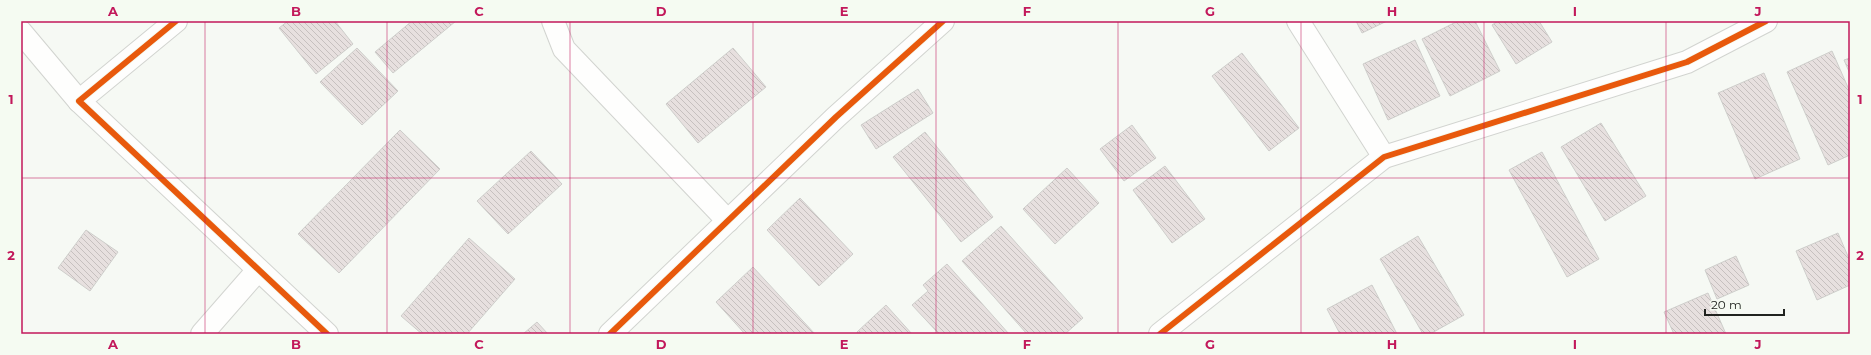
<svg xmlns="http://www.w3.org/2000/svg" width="1871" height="355" font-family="Montserrat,sans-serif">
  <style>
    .building { fill: url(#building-back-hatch); stroke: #cececb }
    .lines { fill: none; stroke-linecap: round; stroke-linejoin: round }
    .minor-casing { stroke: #d2d4d0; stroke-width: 24 }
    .minor { stroke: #fefefd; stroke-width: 22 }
    .cycleway-casing { stroke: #f5fbf2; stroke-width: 8 }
    .cycleway { stroke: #e8590c; stroke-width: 6 }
    .grid { fill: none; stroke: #c2185b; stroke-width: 1; stroke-opacity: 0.55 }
    .neatline { fill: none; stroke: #c2185b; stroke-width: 1.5 }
    .grid-label { font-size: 13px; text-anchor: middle; font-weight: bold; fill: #c2185b }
  </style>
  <defs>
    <pattern id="building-back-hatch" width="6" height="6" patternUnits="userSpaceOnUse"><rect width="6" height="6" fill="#e7e0df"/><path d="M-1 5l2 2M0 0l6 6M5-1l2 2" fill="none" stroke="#c6c0bf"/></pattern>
  </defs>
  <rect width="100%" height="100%" fill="#f6f9f4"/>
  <g class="building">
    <polygon points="288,21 335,21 353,44 316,74 279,28"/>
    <polygon points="412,21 456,21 393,73 375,52"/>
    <polygon points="1356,21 1387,21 1362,33"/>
    <polygon points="1458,21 1475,21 1500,71 1450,96 1422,39"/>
    <polygon points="1498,21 1539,21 1552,42 1516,64 1492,25"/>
    <polygon points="1415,40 1440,96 1388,120 1363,64"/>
    <polygon points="357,48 398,91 362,125 320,82"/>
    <polygon points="733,48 766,87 698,143 666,104"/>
    <polygon points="1832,51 1850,92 1850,155 1828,165 1787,72"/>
    <polygon points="1242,53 1299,128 1269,151 1212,76"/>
    <polygon points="1850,58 1850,74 1844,60"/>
    <polygon points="1764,73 1800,159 1755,179 1718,93"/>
    <polygon points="918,89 933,113 876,149 861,125"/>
    <polygon points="1601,123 1646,196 1605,221 1561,147"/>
    <polygon points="1132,125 1156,158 1124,181 1100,149"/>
    <polygon points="400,130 440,169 339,273 298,234"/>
    <polygon points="925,132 993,217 961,242 893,157"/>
    <polygon points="531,151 562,184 508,234 477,201"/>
    <polygon points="1542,152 1599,259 1567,277 1509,170"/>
    <polygon points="1165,166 1205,219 1172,243 1133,190"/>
    <polygon points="1067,168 1099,203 1055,244 1023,209"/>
    <polygon points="800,198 853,254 819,286 767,230"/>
    <polygon points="1001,226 1083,318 1065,334 1057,334 1055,332 1053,334 1027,334 962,261"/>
    <polygon points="86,230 118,252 90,291 58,268"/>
    <polygon points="1838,233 1850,261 1850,285 1817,300 1796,251"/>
    <polygon points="1418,236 1464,315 1430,334 1423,334 1380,259"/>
    <polygon points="469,238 515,279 467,334 422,334 401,316"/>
    <polygon points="1736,256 1749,285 1717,299 1705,270"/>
    <polygon points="947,264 1009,334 939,334 912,305 928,291 923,285"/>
    <polygon points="753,267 815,334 745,334 716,302"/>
    <polygon points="1372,285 1397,334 1340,334 1327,309"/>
    <polygon points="1708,293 1726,334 1674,334 1664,312"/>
    <polygon points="886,305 912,334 858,334 857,332"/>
    <polygon points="537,322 548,334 523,334"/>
  </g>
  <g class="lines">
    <g class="minor-casing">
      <g id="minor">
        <polyline points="176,21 79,101 327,334"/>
        <polyline points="553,21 564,49 728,221"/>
        <polyline points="1298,21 1384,157"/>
        <polyline points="21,32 79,101"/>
        <polyline points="202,334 258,270"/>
        <polyline points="610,334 836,117 943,21"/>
        <polyline points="1160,334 1384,157 1687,62 1766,21"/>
      </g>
    </g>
    <use href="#minor" class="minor"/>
    <g class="cycleway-casing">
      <g id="cycleway">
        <polyline points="176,21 79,101 327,334"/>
        <polyline points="610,334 836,117 943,21"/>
        <polyline points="1160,334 1384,157 1687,62 1766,21"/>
      </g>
    </g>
    <use href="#cycleway" class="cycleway"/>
  </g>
  <path class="grid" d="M205,21V334M387,21V334M570,21V334M753,21V334M936,21V334M1118,21V334M1301,21V334M1484,21V334M1666,21V334M21,178H1850"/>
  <rect width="1871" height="355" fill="none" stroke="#f5fbf2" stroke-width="44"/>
  <path d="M1705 309v6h79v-6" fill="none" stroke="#212320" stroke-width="2"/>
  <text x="1711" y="309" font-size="12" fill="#212320" stroke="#f5fbf2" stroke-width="3" paint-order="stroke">20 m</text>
  <rect x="22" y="22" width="1827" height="311" class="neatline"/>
  <g class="grid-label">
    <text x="113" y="16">A</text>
    <text x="296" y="16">B</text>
    <text x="479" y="16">C</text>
    <text x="661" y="16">D</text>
    <text x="844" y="16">E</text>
    <text x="1027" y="16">F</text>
    <text x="1210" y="16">G</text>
    <text x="1392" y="16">H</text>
    <text x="1575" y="16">I</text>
    <text x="1758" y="16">J</text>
    <text x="11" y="104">1</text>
    <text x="1860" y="104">1</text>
    <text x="11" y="260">2</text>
    <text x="1860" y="260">2</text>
    <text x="113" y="349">A</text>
    <text x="296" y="349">B</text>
    <text x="479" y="349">C</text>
    <text x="661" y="349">D</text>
    <text x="844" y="349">E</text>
    <text x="1027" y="349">F</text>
    <text x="1210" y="349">G</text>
    <text x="1392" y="349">H</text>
    <text x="1575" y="349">I</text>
    <text x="1758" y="349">J</text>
  </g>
</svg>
